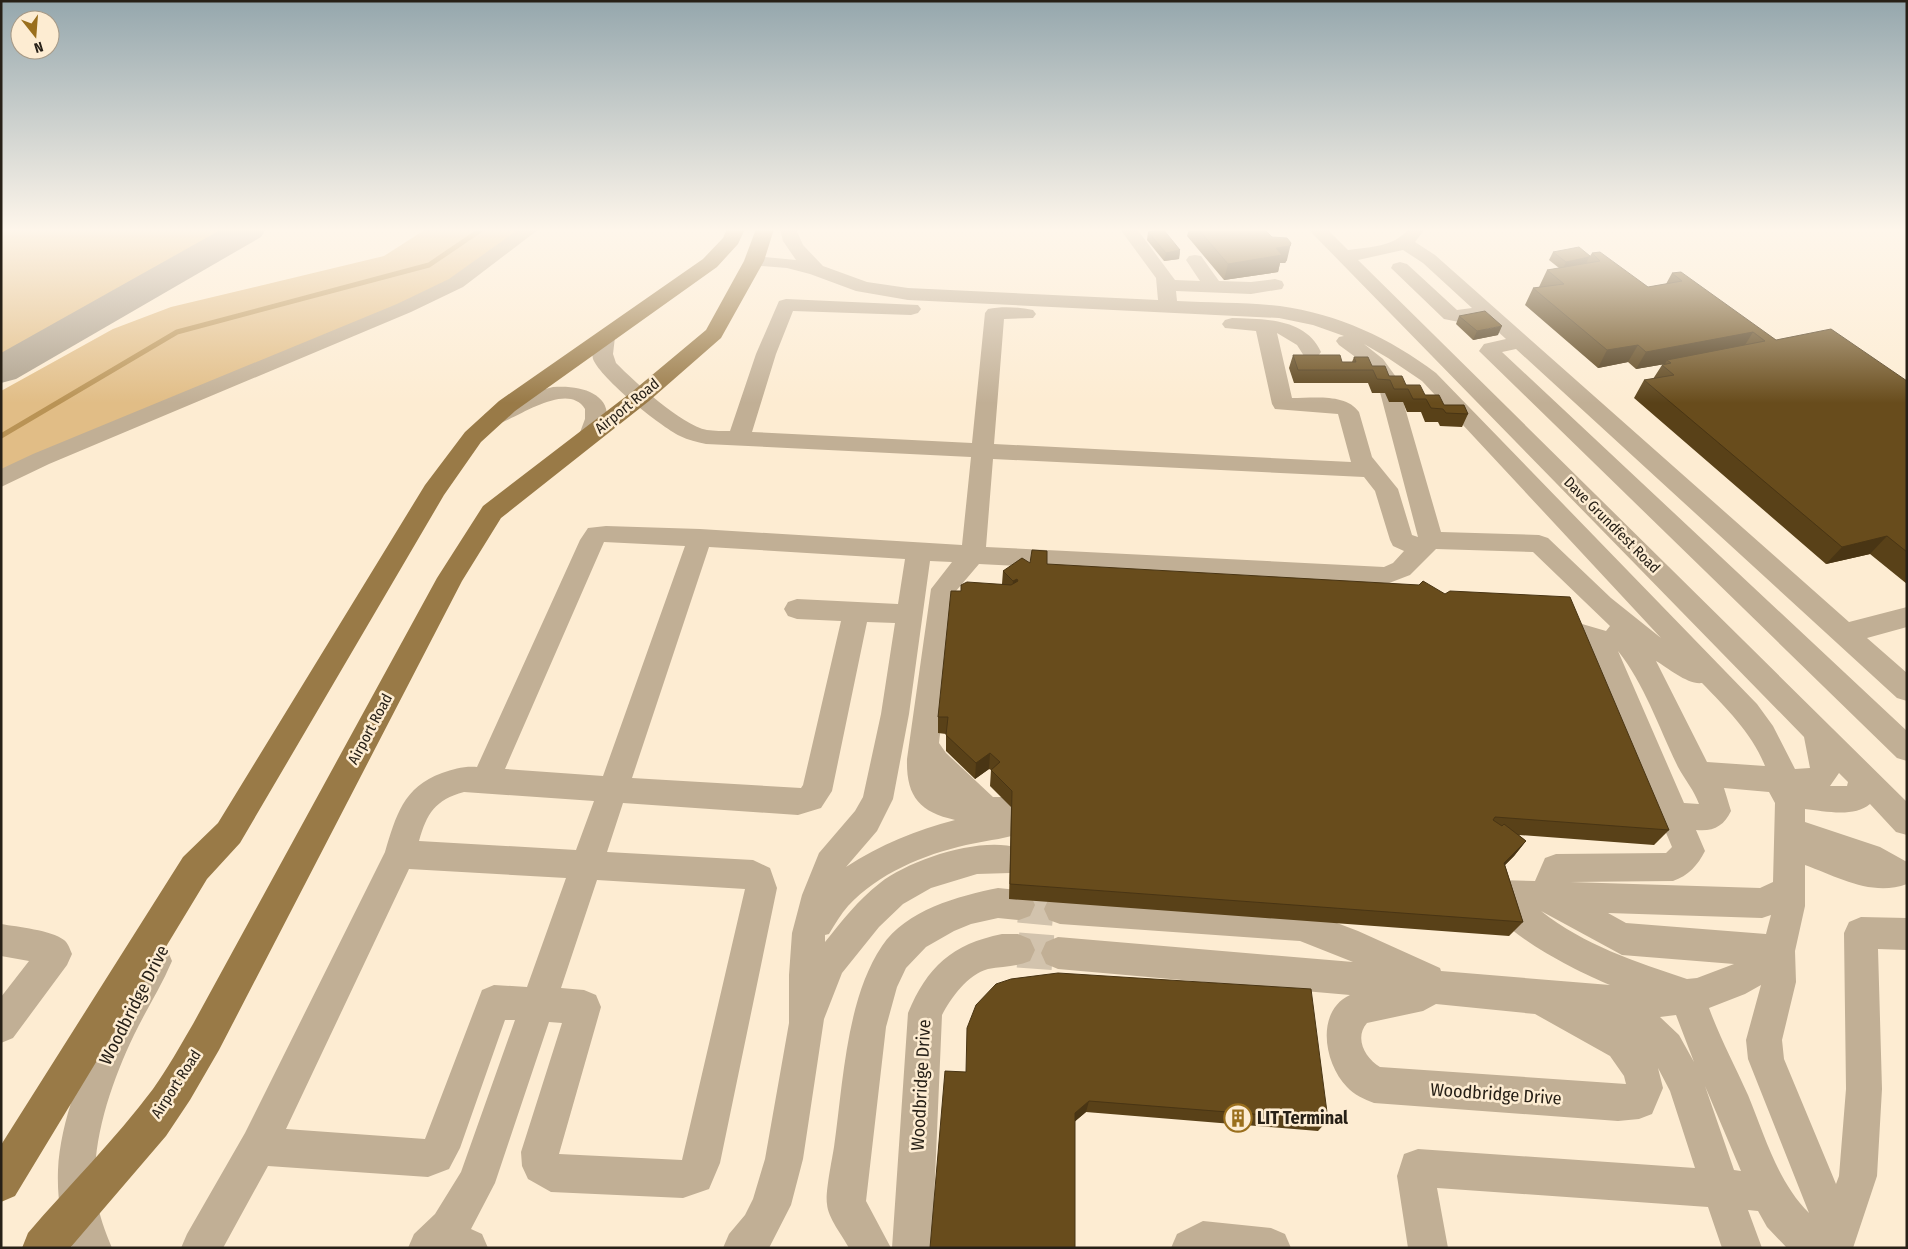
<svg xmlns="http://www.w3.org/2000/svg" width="1908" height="1249" font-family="'Fira Sans Condensed',sans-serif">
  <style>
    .green { fill: #e1bd86 }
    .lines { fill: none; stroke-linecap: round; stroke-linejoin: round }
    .stream { stroke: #b99355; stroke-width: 5 }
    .taxiway { fill: #ada08c; fill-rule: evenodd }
    .minor-tunnel { stroke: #d2c3ad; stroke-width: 35; stroke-dasharray: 35 18; stroke-linecap: butt }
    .minor { fill: #c1af95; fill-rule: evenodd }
    .major { fill: #997a47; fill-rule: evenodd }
    .wall { fill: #594118 }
    .shaded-wall { fill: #493514 }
    .building { fill: #684c1c; stroke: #493514 }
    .labels { text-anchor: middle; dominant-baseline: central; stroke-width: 5; stroke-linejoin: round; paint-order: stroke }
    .street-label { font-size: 15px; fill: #272017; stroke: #fdecd2 }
    .near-street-label { font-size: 18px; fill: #272017; stroke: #fdecd2 }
    .near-poi-label { font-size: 18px; font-weight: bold; fill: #272017; stroke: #fdecd2; text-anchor: start }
  </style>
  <rect width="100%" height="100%" fill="#fdecd2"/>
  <g class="green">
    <polygon points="6,229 226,229 1,357 1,231"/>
    <polygon points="426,229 525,229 490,255 440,287 1,470 1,391 113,329 171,307 384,256"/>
  </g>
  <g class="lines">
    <polyline class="stream" points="1,436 177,332 429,265 482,229"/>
    <polygon class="taxiway" points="222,229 266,229 261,237 16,379 1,383 1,353"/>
    <g class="minor-tunnel">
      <polyline points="1019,905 1060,909"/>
      <polyline points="1018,950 1058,953"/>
    </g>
    <g class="minor">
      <polygon points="519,229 539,229 463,287 411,312 49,464 1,487 1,469 33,454 397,304 449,279"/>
      <path d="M780,229H796L803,245L823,266L867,282L908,288L1158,300L1156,278L1120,229H1137L1175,280L1200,281L1186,260L1189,256L1195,255L1201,256L1219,281L1251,282L1275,279L1282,281L1284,285L1282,289L1251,294L1176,291L1177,301C1211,303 1247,302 1280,306C1338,314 1390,338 1436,373L1757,704L1773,726L1795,769L1810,768L1804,737L1308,229H1327L1348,250C1369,247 1395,247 1408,229H1425L1415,242L1435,255L1849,622L1907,607V627L1867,638L1907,673V701L1897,698L1516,349L1502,352L1907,731V761L1897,758L1479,351L1484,344L1506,339L1483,318L1459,322L1444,319L1391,268L1393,264L1400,262L1407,264L1457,310L1472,308L1423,263L1403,250L1358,260L1907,802V835L1896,832L1870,804C1854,818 1824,811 1805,809V822L1880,847L1907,862V884C1872,897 1838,877 1805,865V906L1795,951L1796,982L1782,1040L1784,1059L1836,1184L1839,1176L1846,1089L1844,933L1849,922L1861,917L1907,918V950L1878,949L1882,1089L1877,1176L1853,1248H1787L1767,1227L1758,1211L1748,1210L1762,1248H1722L1708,1207L1437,1188L1448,1248H1408L1397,1176L1404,1154L1418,1149L1695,1168L1670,1091L1658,1068L1663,1088L1652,1114L1639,1119L1618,1121L1374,1103C1364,1099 1354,1095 1347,1087C1324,1064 1315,1011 1350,995L1058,969L1046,964L1041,953L1046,942L1058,937L1353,962L1300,941L1060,924L1049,920L1044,909L1049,898L1060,894L1300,909L1358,931L1440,968L1441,971L1610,985C1573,970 1497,931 1481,895L1486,884L1497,880L1535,881L1545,858L1556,854L1666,853L1672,847L1664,828L1649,823L1645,814L1649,805L1654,803L1590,646L1556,636L1552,629L1556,622L1565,619L1606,631L1610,626L1533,552L1436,549L1410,575L1384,585L979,564L956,591L939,743L946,753L993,797H1006L1017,801L1021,810L1020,813L1026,823L1022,833C1004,839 984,841 966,845C923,855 879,873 848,906C841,914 835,924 829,934L825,935V942C842,921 858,900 880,883C911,859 984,835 1021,849L1026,859L1021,869L1010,873L977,874L931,888L903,904L879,927L842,973L824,1019L803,1159L791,1205L769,1248H723L729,1234L745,1215L753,1199L765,1159L789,1023V975L792,933L802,895L819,853L855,811L863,797L881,714L895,623L867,622L832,791L821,808L798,815L623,803L607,852L753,860L770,868L777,888L720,1163L709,1189L683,1198L551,1192L528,1179L522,1166L521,1152L562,1023L549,1022L495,1183L471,1229L482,1234L488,1248H408L414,1234L435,1214L461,1172L515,1020H505L460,1148L449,1169L428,1177L268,1166L223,1248H181L187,1234L245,1133L385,852C396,816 403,787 442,773C454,769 464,766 477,767L580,540L588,528L606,526L700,529L962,545L971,457L706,444C697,442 688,440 680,436C660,426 601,379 593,359C591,351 594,339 598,333L605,331L612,333L615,337L613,354L616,363C635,382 681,425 707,430C714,431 723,431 730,431L756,354L779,301L786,299L918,305L921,309L918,313L911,315L793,311L776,354L752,432L972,443L985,313L988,309C1002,306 1019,307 1033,310L1036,314L1033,318L1004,319L994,444L1351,462L1338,414L1275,409L1272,404L1256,331L1225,328L1222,324L1225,320L1232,318C1264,319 1306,318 1321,352L1318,356L1311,358L1304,356L1297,345L1277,333L1292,398C1313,398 1346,393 1359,412L1372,457L1398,489L1412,535L1418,537L1376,377L1369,367L1339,345L1336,341L1339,337L1344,336L1313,325L1279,318L908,300L856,291L810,274L787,268L748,265L745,261L748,257L754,256L796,260L783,241ZM1364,344L1388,358L1422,381L1661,638L1611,598L1548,538L1539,535L1441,532L1396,377L1383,359ZM993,459L1364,477L1375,491L1390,540L1393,546L1404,551L1393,563L1384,567L986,547ZM604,542L685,546L603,776L505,769ZM709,547L905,559L898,604L797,599L788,602L784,609L788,616L797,619L841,621L803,785L801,788L632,778ZM930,561L952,562L931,589L907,759C906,796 919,812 955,820C916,830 880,845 846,867L877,831L893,799L909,714ZM1618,651C1645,685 1659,728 1678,767C1685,780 1694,790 1699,804L1684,803ZM1656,661C1668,668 1688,685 1702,683C1726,708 1752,733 1765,766L1707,762ZM1839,773L1848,782L1847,786H1830ZM1724,788L1769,792L1775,803L1773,882L1760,888L1570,882L1673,881C1688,876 1698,865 1705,851L1696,830C1713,832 1724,826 1731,811ZM464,792L594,801L576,850L419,841C427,813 435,800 464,792ZM409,869L566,878L527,987L494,985L482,990L425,1139L286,1129ZM597,880L745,889L682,1160L559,1154L601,1007L596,995L584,990L561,988ZM1541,911L1622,955L1734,964L1697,978L1687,979C1636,962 1584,945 1541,911ZM1608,913L1762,918L1771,915L1766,934L1626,923ZM1761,985L1746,1040L1748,1059L1809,1213C1777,1181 1765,1136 1748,1095C1735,1066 1720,1038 1709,1008L1745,994ZM1436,1004L1535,1014L1610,1056L1624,1076L1626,1084L1380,1067C1365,1058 1354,1038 1367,1023L1423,1011ZM1676,1015L1694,1062L1679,1035L1660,1017ZM1705,1086L1741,1171L1734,1170Z"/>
      <path d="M553,387C589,384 624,400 598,440L590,442L582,440L579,435L585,419V409C567,380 515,420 493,426L485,424L482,419L485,414L526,394Z"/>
      <path d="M998,888L1019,890L1030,894L1035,905L1030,916L1019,920L998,918L971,924L954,931L926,947L906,968L897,987L886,1027L866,1201L891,1248H849C842,1235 828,1218 827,1204C825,1193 832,1160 834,1147C843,1085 846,999 882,946C906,910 958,896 998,888Z"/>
      <path d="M1,924C18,927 51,930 64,940C68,943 70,949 72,954L67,965L13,1038L1,1043V997L29,961L1,956Z"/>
      <path d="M1002,934H1018L1030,939L1035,950L1030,961C1016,967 1002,966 988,969C968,974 951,998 942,1015L932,1248H892L908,1013C927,967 952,944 1002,934Z"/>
      <path d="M155,945L167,949L172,961C161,987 146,1010 134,1035C111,1083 90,1144 96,1197C99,1215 105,1231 112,1248H72C61,1221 57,1200 58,1170C61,1107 98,1029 129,975C133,968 138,953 144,949C147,947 152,946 155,945Z"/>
      <polygon points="1203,1221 1271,1228 1285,1234 1291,1248 1171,1248 1177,1234"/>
    </g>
    <g class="major">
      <polygon points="727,229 745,229 738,244 717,267 515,411 481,442 444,495 240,843 207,879 15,1196 1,1202 1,1145 183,857 218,823 425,485 465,432 499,401 703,259 723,238"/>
      <path d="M756,229H774L764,261L721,338L649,401L501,518L462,581L219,1050L190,1100L166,1136L70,1248H22L28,1233C69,1185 115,1140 153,1089C168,1068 180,1046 193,1024L437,578L483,506L633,391L706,330L744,261Z"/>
    </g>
  </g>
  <g class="wall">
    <polygon points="1189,229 1250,229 1287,260 1285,263 1280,263 1278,272 1224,280 1187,236"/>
    <polygon points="1148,232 1180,250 1179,259 1164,261 1147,240"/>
    <polygon points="1553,252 1590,256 1592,253 1648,287 1666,284 1672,273 1776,340 1907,381 1907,584 1870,554 1826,564 1634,398 1644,380 1653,379 1662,365 1665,364 1636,369 1628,362 1598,368 1525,305 1533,288 1539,287 1547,270 1559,268 1549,260"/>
    <polygon points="1459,316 1498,335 1473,340 1456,324"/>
    <polygon points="1293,355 1342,362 1352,362 1354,357 1444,405 1468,414 1462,427 1440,426 1438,422 1425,422 1421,412 1407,412 1403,402 1389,402 1385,393 1372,393 1368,383 1294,383 1289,368"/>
    <polygon points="1030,563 1047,564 1669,830 1654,845 1519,835 1526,841 1514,856 1505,865 1523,922 1509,936 1009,899 1011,807 990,786 991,770 989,769 975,779 946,751 946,734 938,733 938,717 961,591 1002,584 1003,571"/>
    <polygon points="945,1071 1328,1120 1318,1131 1086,1112 1075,1121"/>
  </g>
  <g class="shaded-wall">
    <polygon points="1291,243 1287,260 1285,263 1280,263 1278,272 1224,280 1228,264"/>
    <polygon points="1180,250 1179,259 1164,261 1166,253"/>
    <polygon points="1589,257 1585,266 1562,270 1566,262"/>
    <polygon points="1502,326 1498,335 1473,340 1477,331"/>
    <polygon points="1753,332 1742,350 1667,360 1665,364 1636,369 1646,352"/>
    <polygon points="1638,345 1628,362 1598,368 1607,350"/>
    <polygon points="1887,536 1870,554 1826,564 1842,547"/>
    <polygon points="1017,579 1016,597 1012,598 1013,581"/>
    <polygon points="990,753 989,769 975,779 976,763"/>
    <polygon points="1526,841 1514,856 1492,878 1504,863"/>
    <polygon points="1089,1101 1086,1112 1072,1124 1075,1113"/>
  </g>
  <g class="building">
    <polygon points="1163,229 1180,250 1166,253 1148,232"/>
    <polygon points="1198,229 1250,229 1252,230 1264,229 1272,237 1287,238 1291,243 1290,246 1276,248 1282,255 1228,264"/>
    <polygon points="1579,247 1590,256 1589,257 1566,262 1553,252"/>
    <polygon points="1600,252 1648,287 1682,281 1672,273 1681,272 1776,340 1831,329 1907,381 1907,552 1887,536 1842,547 1644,380 1674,375 1662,365 1671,363 1667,360 1765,341 1753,332 1646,352 1638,345 1607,350 1533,288 1564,284 1547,270 1600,261 1592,253"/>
    <polygon points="1485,311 1502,326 1477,331 1459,316"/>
    <polygon points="1293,355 1340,355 1342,362 1356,362 1354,357 1368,357 1372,366 1385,366 1389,376 1402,376 1406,385 1420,385 1425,395 1439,395 1444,405 1464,405 1468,414 1446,413 1443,409 1431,408 1426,399 1413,399 1408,389 1394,389 1390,380 1377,379 1373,370 1298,370"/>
    <polygon points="1032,550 1047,551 1047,564 1419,585 1423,581 1445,594 1450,591 1570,597 1669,830 1495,817 1493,820 1502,826 1504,824 1526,841 1504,863 1523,922 1010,884 1012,791 991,770 1000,762 990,753 976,763 946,735 948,717 938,717 951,591 961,591 961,585 967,582 1011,585 1018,581 1017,579 1013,581 1003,571 1022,558 1030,563"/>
    <polygon points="1058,973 1311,989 1328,1120 1089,1101 1075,1113 1075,1248 930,1248 945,1071 966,1072 967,1028 976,1005 996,984 1011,979"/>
  </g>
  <linearGradient id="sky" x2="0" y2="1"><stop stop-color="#95a7ad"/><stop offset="0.57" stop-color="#fef6eb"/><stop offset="1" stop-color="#fef6eb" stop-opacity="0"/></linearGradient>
  <rect width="1908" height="403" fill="url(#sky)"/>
  <defs>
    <g id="building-ring" transform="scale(1.4375)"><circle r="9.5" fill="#fdecd2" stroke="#9a6f1d" stroke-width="1.5"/><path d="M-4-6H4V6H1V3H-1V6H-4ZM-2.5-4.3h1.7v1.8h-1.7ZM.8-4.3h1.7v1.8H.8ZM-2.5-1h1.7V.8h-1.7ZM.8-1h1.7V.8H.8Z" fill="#9a6f1d"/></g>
  </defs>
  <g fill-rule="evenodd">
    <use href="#building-ring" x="1238" y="1118"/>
  </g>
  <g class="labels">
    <g class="street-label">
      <text transform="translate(627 406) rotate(-39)">Airport Road</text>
      <text transform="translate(1612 525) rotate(45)">Dave Grundfest Road</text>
      <text transform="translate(370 729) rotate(-62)">Airport Road</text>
      <text transform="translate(176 1084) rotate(-57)">Airport Road</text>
    </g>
    <g class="near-street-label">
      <text transform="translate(134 1005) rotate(-63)">Woodbridge Drive</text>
      <text transform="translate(921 1085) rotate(-87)">Woodbridge Drive</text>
      <text transform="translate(1496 1094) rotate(4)">Woodbridge Drive</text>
    </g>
    <g class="near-poi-label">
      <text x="1257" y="1118">LIT Terminal</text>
    </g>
  </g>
  <rect width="1908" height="1249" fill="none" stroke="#272017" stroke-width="5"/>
  <g transform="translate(35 35) rotate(163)"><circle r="24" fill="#fdecd2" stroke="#a79a87"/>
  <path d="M0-4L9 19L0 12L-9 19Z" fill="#9a6f1d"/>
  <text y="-8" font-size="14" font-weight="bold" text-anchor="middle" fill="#272017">N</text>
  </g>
</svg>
